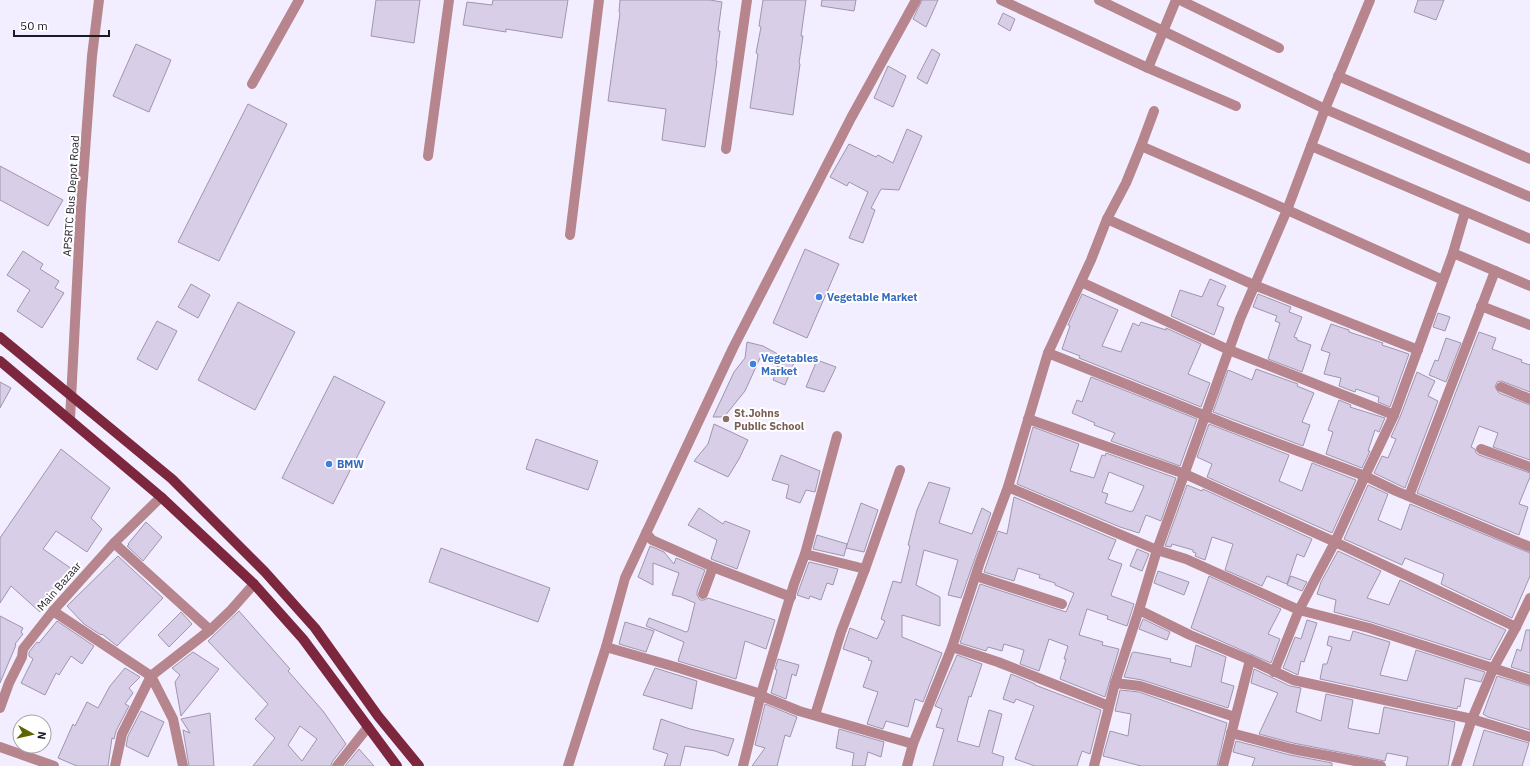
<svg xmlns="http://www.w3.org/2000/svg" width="1530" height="766" font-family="'IBM Plex Sans',sans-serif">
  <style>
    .building { fill: #d8cee8; stroke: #9f95ae; fill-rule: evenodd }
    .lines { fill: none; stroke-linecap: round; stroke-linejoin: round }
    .minor { stroke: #b7858d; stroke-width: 10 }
    .primary { stroke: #7d273e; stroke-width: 10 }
    .shop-dot { fill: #3f7fe0; stroke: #fff; stroke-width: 1.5 }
    .education-dot { fill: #8d6e63; stroke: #fff; stroke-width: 1.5 }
    .labels { text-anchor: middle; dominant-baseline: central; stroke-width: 4; stroke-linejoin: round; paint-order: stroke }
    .street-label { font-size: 11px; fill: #1d1a24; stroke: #fff }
    .shop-label { font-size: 11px; font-weight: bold; fill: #366cbe; stroke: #fff; text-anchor: start }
    .education-label { font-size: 11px; font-weight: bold; fill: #785e54; stroke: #fff; text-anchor: start }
  </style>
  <rect width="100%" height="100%" fill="#f3eeff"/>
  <g class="building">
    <polygon points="376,0 420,0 414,43 371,36"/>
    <polygon points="493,0 568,0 562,38 506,29 506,32 463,25 467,2 492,5"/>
    <polygon points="620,0 710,0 722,2 718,31 720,31 716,61 717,61 705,147 662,140 666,109 608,101 620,13 619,12"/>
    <polygon points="763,0 806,0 801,36 803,36 799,63 800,64 793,115 750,108 758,54 756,53 761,27 759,26"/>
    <polygon points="822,0 856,0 854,11 821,6"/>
    <polygon points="922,0 938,0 926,27 913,19"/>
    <polygon points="1418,0 1444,0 1436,20 1414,12"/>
    <polygon points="1003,13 1015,19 1010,31 998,24"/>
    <polygon points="136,44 171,60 149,112 113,96"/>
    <polygon points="932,49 940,54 927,84 917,78"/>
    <polygon points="888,66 906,76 893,107 874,98"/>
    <polygon points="248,104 287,124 219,261 178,242"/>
    <polygon points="907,129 922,136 899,190 881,189 871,208 875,210 863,243 849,238 868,192 849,182 847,186 830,177 849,144 876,157 878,155 893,163"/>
    <polygon points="0,166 63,200 48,226 0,200"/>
    <polygon points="805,249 839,264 807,338 773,323"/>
    <polygon points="23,251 43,264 40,269 59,281 55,288 64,293 42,328 17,311 30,290 7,275"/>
    <polygon points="1210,279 1226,286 1217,305 1224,308 1214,335 1171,316 1180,290 1202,297"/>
    <polygon points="191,284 210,295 198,318 178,307"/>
    <polygon points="1082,294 1118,310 1102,346 1121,352 1133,323 1139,326 1141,322 1166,330 1166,328 1201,344 1188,374 1210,383 1201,407 1079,358 1080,356 1062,349 1070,326 1068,325"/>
    <polygon points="1258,294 1291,307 1289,312 1302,317 1294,337 1297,338 1297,340 1311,345 1302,372 1268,359 1280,323 1275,321 1277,316 1253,307"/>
    <polygon points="238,302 295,332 255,410 198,380"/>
    <polygon points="1438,313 1450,317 1445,331 1433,327"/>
    <polygon points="157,321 177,331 157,370 137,359"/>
    <polygon points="1331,324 1349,330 1349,332 1383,343 1382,345 1409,354 1390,407 1378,402 1379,397 1356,389 1355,392 1339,386 1341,378 1324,374 1330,353 1321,350"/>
    <polygon points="1479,332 1496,338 1492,349 1522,360 1521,362 1530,365 1530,392 1501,381 1497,382 1495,387 1499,393 1530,405 1530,460 1493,447 1498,433 1479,426 1471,447 1475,449 1476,453 1479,455 1530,473 1530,477 1519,504 1528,507 1519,535 1417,493"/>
    <polygon points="1446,338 1461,343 1446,382 1429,375 1435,360 1438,361"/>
    <polygon points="747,342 763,346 794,363 785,385 773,380 779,367 760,358 745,391 724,417 713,417 734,372 745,358"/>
    <polygon points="817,360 836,367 824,392 806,387"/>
    <polygon points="1256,369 1298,384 1297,386 1314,393 1302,422 1310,425 1303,446 1213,412 1228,370 1252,380"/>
    <polygon points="1417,372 1435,381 1428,396 1438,401 1405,488 1374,473 1382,456 1388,458 1396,439 1391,437 1400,417"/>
    <polygon points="334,376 385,402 333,504 282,478"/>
    <polygon points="1091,377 1197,419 1180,466 1111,441 1115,433 1094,425 1095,423 1072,413 1077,400 1082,402"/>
    <polygon points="0,382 11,388 0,408"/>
    <polygon points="1339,400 1351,405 1350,407 1385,418 1379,432 1375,430 1368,451 1370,451 1362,468 1326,454 1333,432 1328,430"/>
    <polygon points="714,424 748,440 739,459 728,477 694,461 708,444"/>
    <polygon points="1209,424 1289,455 1279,481 1302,491 1312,463 1356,480 1332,533 1207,477 1212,464 1197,457"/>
    <path d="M1033,427L1079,444L1070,471L1094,478L1102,455L1105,456L1106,453L1176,478L1161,521L1146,515L1139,533L1120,527L1017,484ZM1109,472L1144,486L1133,511H1131V512L1105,503L1108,494L1102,492Z"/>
    <polygon points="536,439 598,461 588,490 526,469"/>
    <polygon points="61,449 110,488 91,518 102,529 87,552 56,531 43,549 72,569 40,612 11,586 0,603 0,538"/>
    <polygon points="781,455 820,471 815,492 806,490 800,503 786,498 789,485 772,480"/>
    <polygon points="929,482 950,488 939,523 972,534 982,508 991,513 961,598 948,595 958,560 924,550 916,585 940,597 940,626 902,615 902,637 942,653 923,702 915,699 908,727 886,721 883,729 867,724 878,692 863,687 872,661 868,660 869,658 843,649 850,628 877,639 885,621 881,619 893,581 901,583 910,546 908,545 917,510"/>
    <polygon points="1187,485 1202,491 1203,489 1312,539 1304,557 1297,554 1287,584 1267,576 1262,586 1225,570 1233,544 1212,537 1205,560 1195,556 1196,553 1193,552 1193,550 1172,544 1171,547 1165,546"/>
    <polygon points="1368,485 1388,494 1378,520 1401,530 1410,504 1530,553 1530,576 1512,618 1441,584 1444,574 1405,558 1402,565 1344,539"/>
    <polygon points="1014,497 1116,540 1108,559 1122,564 1111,595 1112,596 1134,604 1127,626 1107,619 1108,616 1087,609 1079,635 1103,642 1102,645 1119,649 1105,697 1060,679 1066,659 1064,659 1068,646 1049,639 1039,671 1020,664 1024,650 1004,644 1002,651 988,647 986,651 960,643 980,584 1066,612 1074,593 1055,585 1055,583 1039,578 1040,575 1018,568 1014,581 984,572 998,531 1007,534"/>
    <polygon points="861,503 878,510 864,552 846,548"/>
    <polygon points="699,508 723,524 725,521 750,531 737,569 711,559 717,540 688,525"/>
    <polygon points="146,522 162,537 143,561 127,546 129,545 128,544"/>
    <polygon points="817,535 847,544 844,556 813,549"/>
    <polygon points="650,546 664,552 674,564 676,558 705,570 697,592 697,595 700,600 704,600 708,598 775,620 766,649 745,641 736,679 678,661 684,642 646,626 649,618 686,632 688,631 695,603 681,597 672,595 679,573 653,563 653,585 638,577"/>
    <polygon points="441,548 550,588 538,622 429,582"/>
    <polygon points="1137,549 1149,554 1142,571 1130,566"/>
    <polygon points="1338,551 1381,571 1367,598 1389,605 1400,580 1506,630 1490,660 1371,622 1334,612 1336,600 1317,594 1321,582"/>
    <polygon points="118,556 163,598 117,646 102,634 101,635 84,624 67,606"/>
    <polygon points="809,562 838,569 833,585 827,583 821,600 810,596 809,599 797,595"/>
    <polygon points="1158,571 1189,582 1184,595 1154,583"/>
    <polygon points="1209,576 1281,609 1268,634 1280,639 1271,663 1191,628"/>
    <polygon points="1291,576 1307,582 1302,591 1287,585"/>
    <path d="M239,611L290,669L288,671L323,711L346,744L332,762L331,766H253L275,738L255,719L268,704L208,641ZM300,726L317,739L302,761L288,745Z"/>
    <polygon points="181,612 192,624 169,647 158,635"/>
    <polygon points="0,616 23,628 21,632 23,634 15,644 16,645 0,683"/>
    <polygon points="1143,619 1170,632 1167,640 1139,629"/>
    <polygon points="1307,620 1317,623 1304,662 1301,661 1298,675 1283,668 1295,637 1301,639"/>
    <polygon points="57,621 94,646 82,664 71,656 59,675 56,673 45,695 21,683 33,659 29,656 29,652 37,642 39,643"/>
    <polygon points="625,622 654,631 646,652 619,644"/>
    <polygon points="1526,630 1530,630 1530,673 1511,667 1517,649 1521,651"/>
    <polygon points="1353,631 1390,642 1380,675 1407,681 1416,650 1485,672 1481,682 1465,678 1460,707 1458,706 1457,709 1320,679 1323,664 1327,664 1332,647 1327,645 1329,636 1350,641"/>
    <polygon points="1196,645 1226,657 1221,682 1234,686 1228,708 1142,680 1124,677 1132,653 1134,652 1171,659 1170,662 1191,667"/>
    <polygon points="193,652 219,669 181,716 175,682 180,675 172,668"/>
    <polygon points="957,655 982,664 971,697 969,696 957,741 979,747 989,710 1002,714 992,753 1004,757 1002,766 933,766 944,729 936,727 942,709 935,706"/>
    <polygon points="778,659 799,665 796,676 792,674 786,699 771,693 777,670 775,669"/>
    <polygon points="125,668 140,677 129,688 133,693 125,704 129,706 116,731 114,739 112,738 108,766 77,766 58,758 73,724 75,726 87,702 98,708 110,686"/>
    <polygon points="655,668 697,681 692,709 643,695"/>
    <polygon points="1254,669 1290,686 1301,688 1296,712 1321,721 1326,694 1353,700 1348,728 1351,729 1379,734 1384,707 1455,722 1448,766 1406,766 1408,757 1387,753 1385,761 1293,743 1259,734 1278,693 1251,683"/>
    <polygon points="1011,674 1035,684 1035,685 1101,710 1090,754 1082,751 1077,766 1035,766 1015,759 1034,706 1016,699 1014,703 1003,699"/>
    <polygon points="1497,676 1530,686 1530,730 1488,717 1483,714"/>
    <polygon points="1120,690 1139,692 1227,723 1217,766 1141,766 1103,756 1110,731 1128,736 1131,714 1115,711"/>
    <polygon points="765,704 797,717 790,737 785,735 777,766 752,766 765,748 755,745"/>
    <polygon points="141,711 164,722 148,757 126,746 128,736"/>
    <polygon points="210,713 214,766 189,766 183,730 190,733 181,719"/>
    <polygon points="661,719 690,729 734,739 728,756 715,751 685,746 680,766 664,766 668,754 653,749"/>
    <polygon points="839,729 884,742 881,757 868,752 865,766 852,766 854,753 836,748"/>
    <polygon points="1484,730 1529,743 1522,766 1473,766"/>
    <polygon points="1236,741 1290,755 1332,763 1332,766 1252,766 1255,758 1233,752"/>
    <polygon points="359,749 374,766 345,766"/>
  </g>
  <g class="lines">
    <g class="minor">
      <polyline points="1001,0 1148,68 1236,106"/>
      <polyline points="1099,0 1325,109 1530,197"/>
      <polyline points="1180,0 1279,48"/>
      <polyline points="1148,68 1176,0"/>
      <polyline points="1338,76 1530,159"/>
      <polyline points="252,84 299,0"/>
      <polyline points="1141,146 1256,196 1443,280"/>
      <polyline points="1311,146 1530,239"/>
      <polyline points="726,149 747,0"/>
      <polyline points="428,156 449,0"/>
      <polyline points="1107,219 1254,285 1418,350"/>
      <polyline points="570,235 599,0"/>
      <polyline points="1453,253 1530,286"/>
      <polyline points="1081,282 1229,350 1394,415"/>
      <polyline points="1481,306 1530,325"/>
      <polyline points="1048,353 1231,426 1365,476 1396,491 1530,547"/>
      <polyline points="1501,387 1530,399"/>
      <polyline points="70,419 81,206 92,56 99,0"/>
      <polyline points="1028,419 1185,474 1335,542 1516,627"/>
      <polyline points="1481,449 1530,467"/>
      <polyline points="1008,487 1157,550 1186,559 1299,610 1369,628 1530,680"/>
      <polyline points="1409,496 1495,271"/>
      <polyline points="646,533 652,540 713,567 791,597"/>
      <polyline points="114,543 210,630"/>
      <polyline points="805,554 837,436"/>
      <polyline points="865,569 900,470"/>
      <polyline points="976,576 1062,604"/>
      <polyline points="703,594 713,567"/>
      <polyline points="1139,610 1190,635 1250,660 1223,766"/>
      <polyline points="53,611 151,676 173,719 183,766"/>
      <polyline points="606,647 679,668 761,694 764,697 799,711 913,744 907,766"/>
      <polyline points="952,647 998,662 1109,706"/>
      <polyline points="1250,660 1293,680 1472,719 1530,737"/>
      <polyline points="1274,672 1299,610 1335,542 1365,476 1394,415 1453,253 1465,212"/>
      <polyline points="1115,683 1140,686 1235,717"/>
      <polyline points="0,708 9,683 22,657 23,649 53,611 114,543 161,497"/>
      <polyline points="1231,733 1292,749 1381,766"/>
      <polyline points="913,744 952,647 980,562 1008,487 1048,353 1091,260 1107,219 1126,183 1141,146 1154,111"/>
      <polyline points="0,747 54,766"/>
      <polyline points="115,766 122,734 151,676 210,630 231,610 254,584"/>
      <polyline points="337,766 368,727"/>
      <polyline points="568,766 606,647 625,578 733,348 851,118 916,0"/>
      <polyline points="743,766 761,694 794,584 805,554 865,569 841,632 815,715"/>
      <polyline points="1094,766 1115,683 1139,610 1157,550 1240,319 1287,210 1325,109 1370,0"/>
      <polyline points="1456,766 1472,719 1494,667 1516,627 1530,598"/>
    </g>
    <g class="primary">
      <polyline points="0,337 172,479 265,572 315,628 378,716 419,766"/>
      <polyline points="0,361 161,497 254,584 303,639 397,766"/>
    </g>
  </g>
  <g class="shop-dot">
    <circle cx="819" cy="297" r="4"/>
    <circle cx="753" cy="364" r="4"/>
    <circle cx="329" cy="464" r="4"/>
  </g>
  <circle class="education-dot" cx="726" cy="419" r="4"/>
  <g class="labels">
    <g class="street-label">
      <text transform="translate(71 196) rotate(-86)">APSRTC Bus Depot Road</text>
      <text transform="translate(59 586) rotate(-49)">Main Bazaar</text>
    </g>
    <g class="shop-label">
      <text x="827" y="297">Vegetable Market</text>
      <text x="761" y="358">Vegetables<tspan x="761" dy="13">Market</tspan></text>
      <text x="337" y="464">BMW</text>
    </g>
    <g class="education-label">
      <text x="734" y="413">St.Johns<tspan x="734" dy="13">Public School</tspan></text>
    </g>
  </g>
  <g transform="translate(32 734) rotate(98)"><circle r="19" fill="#ffffff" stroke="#a5a3a7"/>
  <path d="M0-3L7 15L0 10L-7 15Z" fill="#5f6501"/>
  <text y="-6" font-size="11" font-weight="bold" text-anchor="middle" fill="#1d1a24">N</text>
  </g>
  <path d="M14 30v6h95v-6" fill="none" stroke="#1d1a24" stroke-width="2"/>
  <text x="20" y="30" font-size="12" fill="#1d1a24" stroke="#ffffff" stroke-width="3" paint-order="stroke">50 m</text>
</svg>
